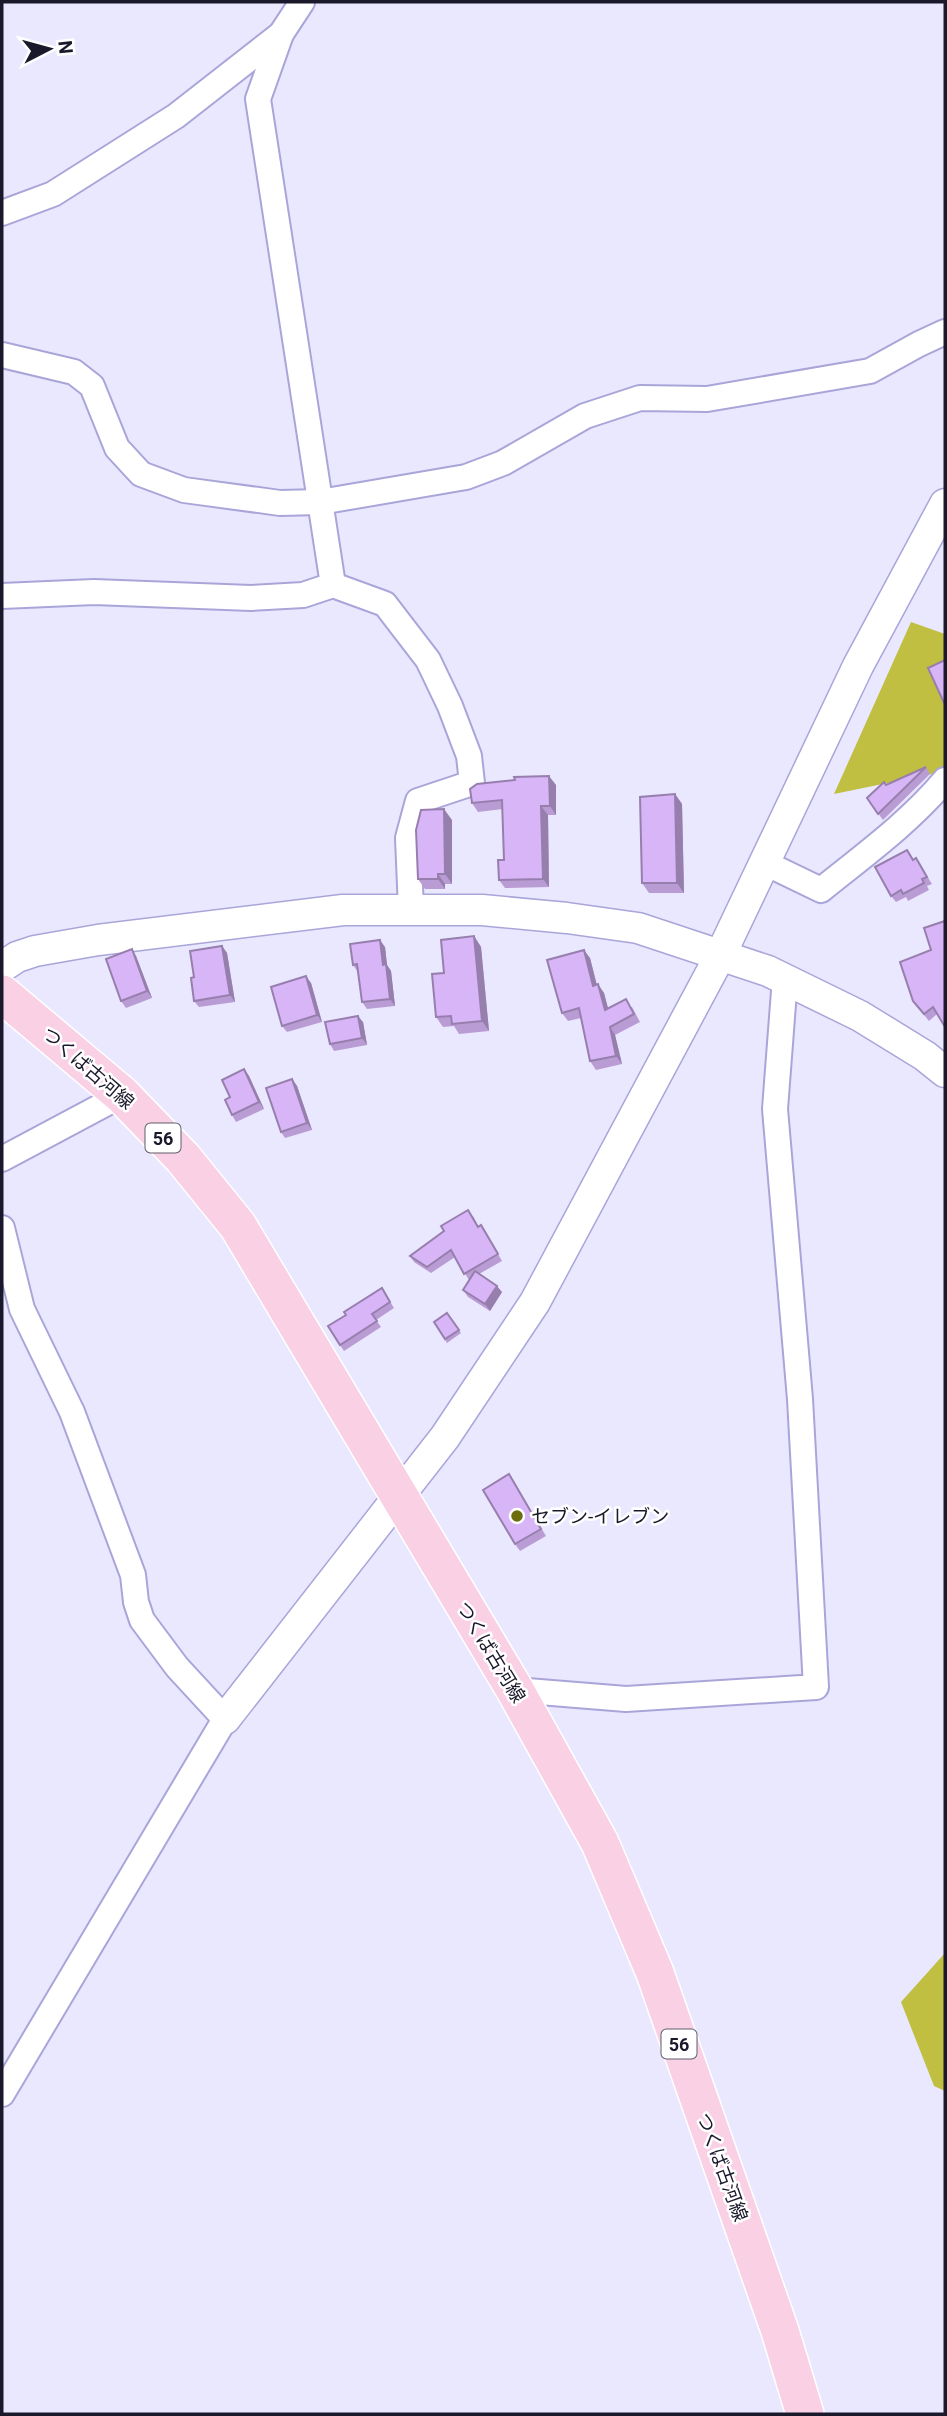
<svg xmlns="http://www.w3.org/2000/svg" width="947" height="2416" font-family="Roboto,'Noto Sans JP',sans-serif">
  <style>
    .green { fill: #c1bf41 }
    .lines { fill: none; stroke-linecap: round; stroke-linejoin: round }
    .minor-casing { stroke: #aaa5d9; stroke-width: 28 }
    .tertiary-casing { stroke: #aaa5d9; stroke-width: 33 }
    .primary-casing { stroke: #fff; stroke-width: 40 }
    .minor { stroke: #fff; stroke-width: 24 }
    .tertiary { stroke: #fff; stroke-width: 30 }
    .primary { stroke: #f9d0e4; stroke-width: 37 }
    .wall { fill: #ba9cd4 }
    .shaded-wall { fill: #977fad }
    .building { fill: #d8b5f7; stroke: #977fad; stroke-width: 2 }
    .poi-dot { fill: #6e6d0d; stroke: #fff; stroke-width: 2.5 }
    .labels { text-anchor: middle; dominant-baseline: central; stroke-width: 5; stroke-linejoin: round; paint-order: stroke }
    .shield { fill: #fff; stroke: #5f5d6b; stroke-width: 2 }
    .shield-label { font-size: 18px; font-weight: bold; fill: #1a182b }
    .street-label { font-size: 19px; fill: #1a182b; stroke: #fff }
    .poi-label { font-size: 19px; fill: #1a182b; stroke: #fff; text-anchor: start }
  </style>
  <rect width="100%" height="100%" fill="#eae8ff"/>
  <g class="green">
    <polygon points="911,622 945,634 945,767 941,772 834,794"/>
    <polygon points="945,1953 945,2091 934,2086 901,2002"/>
  </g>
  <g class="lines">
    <g class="minor-casing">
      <g id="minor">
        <polyline points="281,34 258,99 333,585"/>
        <polyline points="2,213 53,194 176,116 281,34 302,2"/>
        <polyline points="2,355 74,372 92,386 117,448 141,474 184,490 280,503 320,502 466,477 503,463 585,416 640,398 707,399 870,371 919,344 945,332"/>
        <polyline points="2,596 94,592 251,598 303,595 333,585 385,604 428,660 450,706 469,756 472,783 418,801 408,838 411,910"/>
        <path d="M763,862L821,890C863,856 910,822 945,780"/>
        <polyline points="2,1159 122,1095"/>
        <polyline points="2,1228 22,1309 72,1412 133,1575 136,1602 142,1620 177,1667 225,1719 2,2094"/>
        <polyline points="515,1690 626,1699 816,1687 800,1399 775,1109 785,978"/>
      </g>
    </g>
    <g class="tertiary-casing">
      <g id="tertiary">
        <polyline points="2,967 17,957 35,951 98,940 343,910 482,910 567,918 638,928 768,971 860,1016 925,1056 945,1072"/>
        <polyline points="225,1719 445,1437 535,1302 721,954 858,666 945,504"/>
      </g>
    </g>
    <g class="primary-casing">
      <polyline id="primary" points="2,994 122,1095 183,1158 238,1226 515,1690 600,1843 655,1973 780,2331 805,2414"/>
    </g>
    <use href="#minor" class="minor"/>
    <use href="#tertiary" class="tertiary"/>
    <use href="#primary" class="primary"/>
  </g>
  <g class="wall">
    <polygon points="926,767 930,774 883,820 867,798 886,785"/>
    <polygon points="556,785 556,815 548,815 549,887 505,888 499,880 504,860 503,809 478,812 472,803"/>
    <polygon points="675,794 682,804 684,893 649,893 642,883"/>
    <polygon points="452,820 452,884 445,884 445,889 425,889 418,879"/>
    <polygon points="916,858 932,884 927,886 929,890 908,901 906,897 896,902 891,896 914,860"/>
    <polygon points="945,921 937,1014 929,1021 913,1001 931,950"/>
    <polygon points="474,936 481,947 489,1031 459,1034 454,1026 443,1027 436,1017 444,973"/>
    <polygon points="222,946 227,953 235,1002 199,1007 194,1001 194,977"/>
    <polygon points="385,947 387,965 391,971 395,1006 367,1009 362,1002 358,972 353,965"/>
    <polygon points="136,956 152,998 126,1008 121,1001"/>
    <polygon points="590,958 597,985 604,993 608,1009 632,1007 640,1022 615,1035 622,1064 596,1070 590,1061 581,1018 568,1021 562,1013"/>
    <polygon points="311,983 322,1022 287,1032 282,1026"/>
    <polygon points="363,1022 367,1045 334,1051 330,1044"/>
    <polygon points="244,1069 249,1076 264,1109 236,1122 232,1115 230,1097"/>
    <polygon points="292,1079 297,1086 312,1130 285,1138 281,1132"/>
    <polygon points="473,1216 478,1226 485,1231 502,1261 479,1274 502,1292 490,1311 468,1297 463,1290 469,1280 455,1257 431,1273 414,1262 410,1256"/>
    <polygon points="382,1288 394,1308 376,1320 381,1327 344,1351 340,1345"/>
    <polygon points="447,1313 461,1333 447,1343 434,1322"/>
    <polygon points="509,1474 546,1536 520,1551 515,1544"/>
  </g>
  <g class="shaded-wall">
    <polygon points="549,776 556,785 556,815 550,806"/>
    <polygon points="675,794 682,804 684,893 677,883"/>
    <polygon points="541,806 548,815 549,887 543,879"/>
    <polygon points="444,809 452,820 452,884 445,874"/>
    <polygon points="438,874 445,884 445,889 438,879"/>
    <polygon points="474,936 481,947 489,1031 482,1021"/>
    <polygon points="380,940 385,947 387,965 391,971 395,1006 390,999 383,965"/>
    <polygon points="222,946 227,953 235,1002 230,995"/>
    <polygon points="132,949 136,956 152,998 147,991"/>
    <polygon points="584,950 590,958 599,994 593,986"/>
    <polygon points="306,976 311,983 322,1022 317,1015"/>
    <polygon points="598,984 604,993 611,1019 605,1010"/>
    <polygon points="358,1016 363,1022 367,1045 362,1038"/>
    <polygon points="610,1027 615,1035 622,1064 616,1056"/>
    <polygon points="244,1069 249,1076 264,1109 259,1102"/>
    <polygon points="292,1079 297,1086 312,1130 307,1123"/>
    <polygon points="497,1286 502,1292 490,1311 485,1304"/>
  </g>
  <g class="building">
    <polygon points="945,660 945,705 928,668"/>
    <polygon points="926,767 878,814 867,798 884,782 886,785"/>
    <polygon points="549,776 550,806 541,806 543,879 499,880 498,860 504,860 502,800 472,803 470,789 477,784 515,780 514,777"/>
    <polygon points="675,794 677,883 642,883 640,797"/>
    <polygon points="444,809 445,874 438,874 438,879 418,879 416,830 421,810"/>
    <polygon points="907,850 913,860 916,858 927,877 922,879 924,883 903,894 901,890 891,896 875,867"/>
    <polygon points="945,921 945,1027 933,1007 924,1014 913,1001 900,962 931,950 924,928"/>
    <polygon points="474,936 482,1021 452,1024 451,1016 436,1017 432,974 444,973 441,940"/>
    <polygon points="380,940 383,965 386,964 390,999 362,1002 357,964 353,965 350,944"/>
    <polygon points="222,946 230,995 194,1001 191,978 194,977 190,951"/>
    <polygon points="132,949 147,991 121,1001 106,959"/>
    <polygon points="584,950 593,986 598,984 605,1010 626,999 634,1014 610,1027 616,1056 590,1061 579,1008 562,1013 547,960"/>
    <polygon points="306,976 317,1015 282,1026 271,987"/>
    <polygon points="358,1016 362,1038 330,1044 325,1022"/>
    <polygon points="244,1069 259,1102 232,1115 225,1100 230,1097 222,1080"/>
    <polygon points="292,1079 307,1123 281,1132 266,1088"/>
    <polygon points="468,1210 478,1227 481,1225 498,1254 464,1274 451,1250 427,1267 410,1256 444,1231 441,1226"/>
    <polygon points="475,1271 497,1286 485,1304 463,1290"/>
    <polygon points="382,1288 390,1302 372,1314 377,1321 340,1345 328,1326 346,1315 344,1312"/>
    <polygon points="447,1313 459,1330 445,1339 434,1322"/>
    <polygon points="509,1474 541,1529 515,1544 483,1490"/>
  </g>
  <circle class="poi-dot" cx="517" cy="1516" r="7"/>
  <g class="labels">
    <g class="shield">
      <rect x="145.5" y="1123.5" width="35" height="29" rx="5"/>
      <rect x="661.5" y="2029.5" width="35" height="29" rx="5"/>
    </g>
    <g class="shield-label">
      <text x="163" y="1138">56</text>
      <text x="679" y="2044">56</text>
    </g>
    <g class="street-label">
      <text transform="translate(88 1068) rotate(41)">つくば古河線</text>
      <text transform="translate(491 1652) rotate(59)">つくば古河線</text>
      <text transform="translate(722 2167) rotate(70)">つくば古河線</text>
    </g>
    <g class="poi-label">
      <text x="531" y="1516">セブン-イレブン</text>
    </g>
  </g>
  <rect width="947" height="2416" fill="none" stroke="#1a182b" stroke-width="7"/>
  <g transform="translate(49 49) rotate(84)" stroke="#ffffff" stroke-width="5" paint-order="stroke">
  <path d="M0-5L12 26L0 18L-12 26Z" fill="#1a182b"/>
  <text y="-10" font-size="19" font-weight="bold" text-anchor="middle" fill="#1a182b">N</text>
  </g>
</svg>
